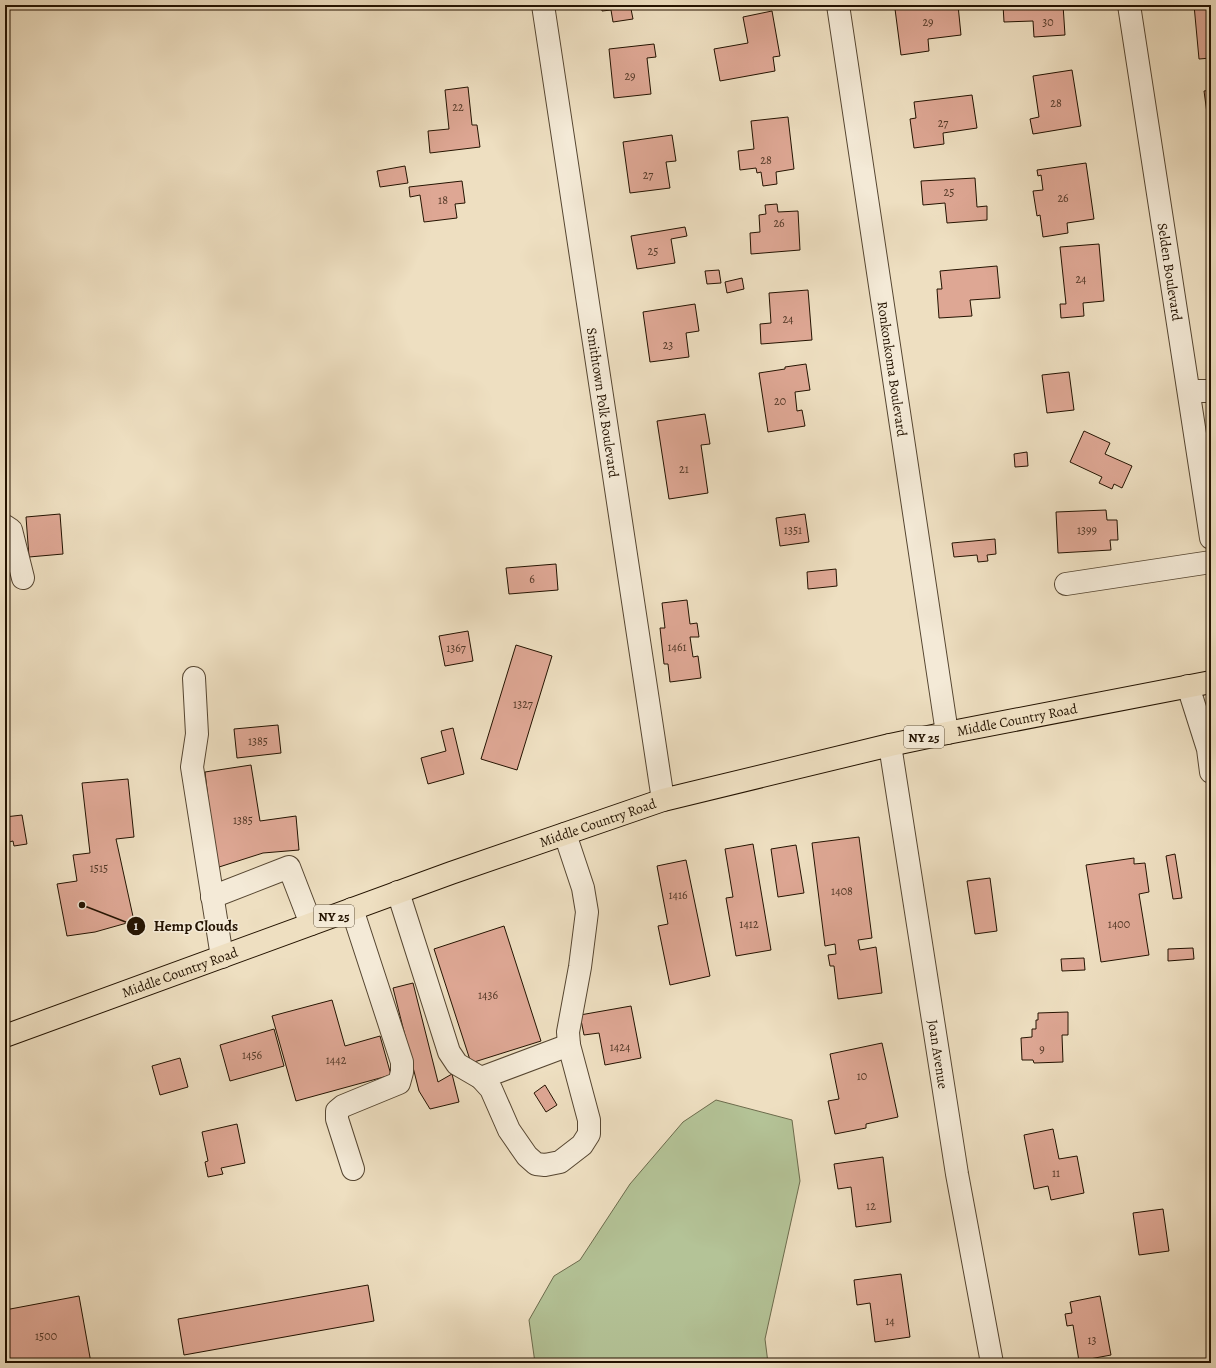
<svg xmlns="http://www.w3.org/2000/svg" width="1216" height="1368" font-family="Alegreya,serif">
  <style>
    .green { fill: #b4c397; stroke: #6c6b4c }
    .building { fill: #dea794; stroke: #241301 }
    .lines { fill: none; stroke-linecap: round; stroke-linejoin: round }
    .minor-casing { stroke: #564631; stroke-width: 24 }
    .major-casing { stroke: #241301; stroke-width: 24 }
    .minor { stroke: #f4ead7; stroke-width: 22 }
    .major { stroke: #eedfc1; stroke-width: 22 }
    .labels { text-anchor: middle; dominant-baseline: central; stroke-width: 3; stroke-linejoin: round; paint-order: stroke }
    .number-label { font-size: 12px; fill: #523826 }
    .shield { fill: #f4ead7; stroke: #625441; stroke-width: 1 }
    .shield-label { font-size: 13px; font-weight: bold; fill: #241301 }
    .street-label { font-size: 14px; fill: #241301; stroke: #f4ead7 }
    .leader { fill: none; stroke: #241301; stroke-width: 1.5 }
    .callout-dot { fill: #241301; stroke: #f4ead7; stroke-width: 1.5 }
    .mark-label { font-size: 12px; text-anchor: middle; font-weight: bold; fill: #fff }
    .callout-label { font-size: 15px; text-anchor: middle; font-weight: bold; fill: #241301; stroke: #f4ead7; stroke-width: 3; stroke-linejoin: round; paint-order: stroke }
  </style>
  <rect width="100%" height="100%" fill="#eedfc1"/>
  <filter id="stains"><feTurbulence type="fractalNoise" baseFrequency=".005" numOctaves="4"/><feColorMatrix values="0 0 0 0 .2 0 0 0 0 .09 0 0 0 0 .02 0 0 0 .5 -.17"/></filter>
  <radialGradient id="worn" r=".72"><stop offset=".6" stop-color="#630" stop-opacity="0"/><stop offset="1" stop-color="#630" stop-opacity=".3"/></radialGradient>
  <polygon class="green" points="716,1100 792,1120 800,1181 765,1339 768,1363 535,1363 529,1320 554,1276 580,1260 630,1184 683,1122"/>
  <g class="building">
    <polygon points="601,5 638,5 639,8 631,9 633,19 613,22 611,10 602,11"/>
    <polygon points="928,5 958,5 961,35 928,39 929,51 901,55 895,9"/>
    <polygon points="1003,5 1063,5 1065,35 1034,37 1033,21 1004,22"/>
    <polygon points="1194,5 1211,5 1211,58 1199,59"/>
    <polygon points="772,11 780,56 773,57 775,71 720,81 714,49 748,43 743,17"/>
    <polygon points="654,44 656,57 647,58 651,94 614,98 609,49"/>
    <polygon points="1072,70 1081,126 1033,134 1030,119 1039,117 1033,76"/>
    <polygon points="468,87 472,125 477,125 480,147 430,153 428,131 449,129 445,90"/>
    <polygon points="1211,90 1211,143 1204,91"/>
    <polygon points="972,95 977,128 943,133 944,144 914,148 910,119 916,118 914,102"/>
    <polygon points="788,117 794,169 776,172 777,184 763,186 761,172 757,173 756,168 740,170 738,151 754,149 751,121"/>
    <polygon points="672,135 676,161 666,162 670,188 630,193 623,142"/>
    <polygon points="1086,163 1094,219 1067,223 1068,233 1043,237 1040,215 1037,216 1033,191 1043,190 1041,175 1038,176 1037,170"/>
    <polygon points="405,166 408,183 380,187 377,171"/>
    <polygon points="975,178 977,207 987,206 987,220 947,223 945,203 923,205 921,181"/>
    <polygon points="462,181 465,203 455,204 457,218 424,222 420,195 410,197 409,187"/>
    <polygon points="777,204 778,212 798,211 800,250 751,254 750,233 760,232 759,215 766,214 765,205"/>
    <polygon points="685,227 687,236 671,239 675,263 637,269 631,236"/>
    <polygon points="1099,244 1104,301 1083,303 1084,316 1061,318 1060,304 1066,304 1060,247"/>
    <polygon points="997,266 1000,298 970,300 972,316 939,318 937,289 942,289 940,271"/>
    <polygon points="719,270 721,283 707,284 705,271"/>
    <polygon points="742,278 744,289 727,293 725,282"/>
    <polygon points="808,290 812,340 761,344 760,324 771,323 769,293"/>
    <polygon points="695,304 699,331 686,333 689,357 650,362 643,312"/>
    <polygon points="806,364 810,390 795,392 797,411 802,410 805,426 768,432 759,373 785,369 785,367"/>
    <polygon points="1069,372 1074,410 1047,413 1042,375"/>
    <polygon points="705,414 710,444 701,445 708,493 669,499 657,421"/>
    <polygon points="1084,431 1110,443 1105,454 1132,466 1122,488 1114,484 1112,489 1099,483 1102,477 1070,462"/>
    <polygon points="1027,452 1028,466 1015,467 1014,454"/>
    <polygon points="1106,510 1107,520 1117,520 1118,540 1110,540 1111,550 1058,553 1056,512"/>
    <polygon points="60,514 63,554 29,557 26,517"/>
    <polygon points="805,514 809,542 780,546 776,518"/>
    <polygon points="995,539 996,554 987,555 988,561 978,562 977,555 954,557 952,543"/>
    <polygon points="556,564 558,590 509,594 506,568"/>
    <polygon points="836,569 837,586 808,589 807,572"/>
    <polygon points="687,600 690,624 697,623 699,637 690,637 693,657 698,656 701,678 670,682 668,664 664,664 660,628 665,628 662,603"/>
    <polygon points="468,631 473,661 445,666 439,636"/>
    <polygon points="516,645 552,656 517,770 481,759"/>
    <polygon points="278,725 281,753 237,758 234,729"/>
    <polygon points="453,728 464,774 428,784 421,758 446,751 441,731"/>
    <polygon points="251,765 260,821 296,816 299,850 263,853 216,868 205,772"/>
    <polygon points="128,779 134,837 116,839 134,921 95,932 67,936 57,884 77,881 73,855 90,853 82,783"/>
    <polygon points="22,815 27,844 14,846 13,841 5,843 5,817"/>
    <polygon points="859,837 872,938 858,940 860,950 876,947 882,993 838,999 834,966 830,966 828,955 836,954 835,944 825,946 812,843"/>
    <polygon points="753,844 771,950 736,956 726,898 733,897 725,849"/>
    <polygon points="796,845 804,893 778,897 771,849"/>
    <polygon points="1175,854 1182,898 1173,899 1166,856"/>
    <polygon points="1134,858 1134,864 1145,863 1149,892 1139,894 1149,955 1101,962 1086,865"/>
    <polygon points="686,860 710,976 670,985 658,926 668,924 657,866"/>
    <polygon points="990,878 997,931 975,934 967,881"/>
    <polygon points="504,926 541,1041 471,1063 434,949"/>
    <polygon points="1193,948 1194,959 1168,961 1168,949"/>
    <polygon points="1084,958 1085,970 1062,971 1061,959"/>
    <polygon points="413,983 438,1082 452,1074 459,1102 430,1109 419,1091 393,988"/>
    <polygon points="332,1000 345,1046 380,1036 391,1075 296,1101 272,1016"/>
    <polygon points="631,1006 641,1058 605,1065 599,1033 584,1035 580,1015"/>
    <polygon points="1068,1012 1068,1035 1062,1035 1063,1062 1034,1063 1033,1060 1022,1060 1021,1038 1032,1037 1032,1029 1036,1029 1036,1020 1038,1020 1038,1013"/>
    <polygon points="274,1029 284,1066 230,1081 220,1045"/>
    <polygon points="882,1043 898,1117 866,1124 866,1128 835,1134 828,1101 839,1099 830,1054"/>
    <polygon points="180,1058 188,1087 160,1095 152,1066"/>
    <polygon points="545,1085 557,1105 546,1112 534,1093"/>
    <polygon points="237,1124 245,1163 221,1168 223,1174 208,1177 205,1162 208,1161 202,1132"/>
    <polygon points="1053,1129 1059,1159 1077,1156 1084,1193 1051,1200 1048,1186 1034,1189 1024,1135"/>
    <polygon points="883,1157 891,1222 856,1227 851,1187 838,1189 834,1164"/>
    <polygon points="1163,1209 1169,1251 1139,1255 1133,1213"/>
    <polygon points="901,1274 910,1337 875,1342 870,1303 857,1305 854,1280"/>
    <polygon points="368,1285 374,1321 184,1355 178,1319"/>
    <polygon points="79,1296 91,1363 5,1363 5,1310"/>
    <polygon points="1100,1296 1111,1355 1079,1361 1073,1325 1067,1326 1065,1314 1072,1313 1070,1302"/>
  </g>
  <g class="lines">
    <g class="minor-casing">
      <g id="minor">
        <path id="s1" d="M543,5L663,800"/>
        <path id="s2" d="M838,5L947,733"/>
        <path id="s3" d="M1129,5L1211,538"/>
        <polyline points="1189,391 1211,391"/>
        <polyline points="5,526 11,530 23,578"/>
        <polyline points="1066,584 1211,562"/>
        <polyline points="194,678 197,734 192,767 222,957"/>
        <polyline points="1188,686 1208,749 1211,772"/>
        <path id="s4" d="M890,745L957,1174L992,1363"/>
        <polyline points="398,892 449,1052 457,1064 481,1078 491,1089 509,1130 527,1156 536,1164 545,1165 560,1162 582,1145 589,1134 589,1120 569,1045 568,1032 580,967 587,912 583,888 565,834"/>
        <polyline points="212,897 289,867 311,924"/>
        <polyline points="352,909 402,1062 402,1072 399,1083 343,1106 337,1111 337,1119 353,1169"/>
        <polyline points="481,1078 569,1045"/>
      </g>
    </g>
    <g class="major-casing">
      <g id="major">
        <path id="s5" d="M5,1036L451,873L663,800L890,745L947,733L1211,682"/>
      </g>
    </g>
    <use href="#minor" class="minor"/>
    <use href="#major" class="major"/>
  </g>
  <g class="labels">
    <g class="number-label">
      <text x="928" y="22">29</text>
      <text x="1048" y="22">30</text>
      <text x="630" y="76">29</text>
      <text x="1056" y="103">28</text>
      <text x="458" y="107">22</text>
      <text x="943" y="123">27</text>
      <text x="766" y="160">28</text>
      <text x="648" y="175">27</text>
      <text x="949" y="192">25</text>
      <text x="1063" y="198">26</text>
      <text x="443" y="200">18</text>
      <text x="779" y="223">26</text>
      <text x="653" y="251">25</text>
      <text x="1081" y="279">24</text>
      <text x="788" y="319">24</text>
      <text x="668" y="345">23</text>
      <text x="780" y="401">20</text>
      <text x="684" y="469">21</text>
      <text x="793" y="530">1351</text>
      <text x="1087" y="530">1399</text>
      <text x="532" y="579">6</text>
      <text x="677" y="647">1461</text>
      <text x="456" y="648">1367</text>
      <text x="523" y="704">1327</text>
      <text x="258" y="741">1385</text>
      <text x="243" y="820">1385</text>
      <text x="99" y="868">1515</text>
      <text x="842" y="891">1408</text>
      <text x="678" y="895">1416</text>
      <text x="749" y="924">1412</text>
      <text x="1119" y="924">1400</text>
      <text x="488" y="995">1436</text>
      <text x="620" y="1047">1424</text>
      <text x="1042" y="1049">9</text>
      <text x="252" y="1055">1456</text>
      <text x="336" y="1060">1442</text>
      <text x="862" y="1076">10</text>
      <text x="1056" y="1173">11</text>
      <text x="871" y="1206">12</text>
      <text x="890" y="1321">14</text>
      <text x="46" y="1336">1500</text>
      <text x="1092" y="1340">13</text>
    </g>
    <g class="shield">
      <rect x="904" y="726" width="40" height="22" rx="3"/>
      <rect x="314" y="905" width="40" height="22" rx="3"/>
    </g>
    <g class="shield-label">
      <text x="924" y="737">NY 25</text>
      <text x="334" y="916">NY 25</text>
    </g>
    <g class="street-label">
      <text stroke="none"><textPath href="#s3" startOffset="270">Selden Boulevard</textPath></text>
      <text stroke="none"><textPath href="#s2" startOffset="368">Ronkonkoma Boulevard</textPath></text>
      <text stroke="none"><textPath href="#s1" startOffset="402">Smithtown Polk Boulevard</textPath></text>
      <text stroke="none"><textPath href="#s5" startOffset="1062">Middle Country Road</textPath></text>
      <text stroke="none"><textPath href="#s5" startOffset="630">Middle Country Road</textPath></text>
      <text stroke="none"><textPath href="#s5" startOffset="186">Middle Country Road</textPath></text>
      <text stroke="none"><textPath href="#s4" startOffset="313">Joan Avenue</textPath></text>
    </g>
  </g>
  <path class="leader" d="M82 905L136 926"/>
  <g class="callout-dot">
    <circle cx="82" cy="905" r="4"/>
    <circle cx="136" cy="926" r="10"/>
  </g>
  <g class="mark-label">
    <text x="136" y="930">1</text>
  </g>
  <g class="callout-label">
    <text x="196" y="931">Hemp Clouds</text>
  </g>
  <rect width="1216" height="1368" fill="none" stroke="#eedfc1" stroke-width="20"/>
  <rect x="6" y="6" width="1204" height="1356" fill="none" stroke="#241301" stroke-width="2"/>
  <rect x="10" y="10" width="1196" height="1348" fill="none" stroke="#241301"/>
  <rect width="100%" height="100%" filter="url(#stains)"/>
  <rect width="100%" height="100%" fill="url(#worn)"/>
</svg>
